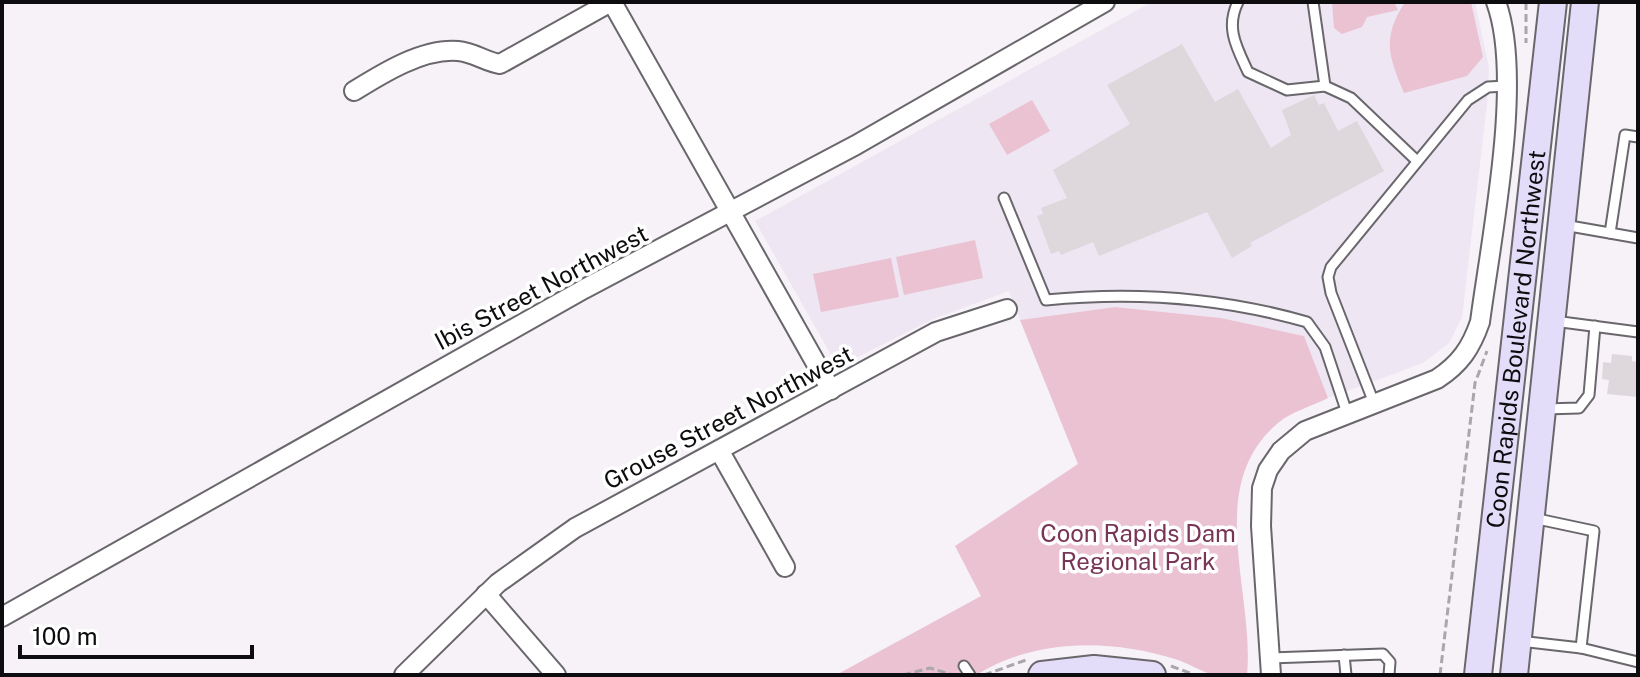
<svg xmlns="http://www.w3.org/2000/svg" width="1640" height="677" font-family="'Public Sans',sans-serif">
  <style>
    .built { fill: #eee6f3 }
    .green { fill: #eac2d2 }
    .building { fill: #ded8dd }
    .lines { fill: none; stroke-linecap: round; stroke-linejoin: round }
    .lane-casing { stroke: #6a676c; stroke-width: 13 }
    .street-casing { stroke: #6a676c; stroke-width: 22 }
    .secondary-casing { stroke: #6a676c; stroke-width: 30 }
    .path { stroke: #aaa7ac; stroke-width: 3; stroke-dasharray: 8 4; stroke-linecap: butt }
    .lane { stroke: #fff; stroke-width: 9 }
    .street { stroke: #fff; stroke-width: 18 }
    .secondary { stroke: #e4ddfa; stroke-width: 26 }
    .labels { text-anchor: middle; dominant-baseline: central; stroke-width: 7; stroke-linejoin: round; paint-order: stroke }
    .street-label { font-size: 24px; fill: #0d0c0e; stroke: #fff }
    .park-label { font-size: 24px; fill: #793556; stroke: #fff }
  </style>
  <rect width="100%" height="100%" fill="#f6f2f8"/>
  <polygon class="built" points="1152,2 1475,2 1489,68 1487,104 1462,317 1449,343 1423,363 1328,398 1304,336 1221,318 1115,307 1020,320 1009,291 933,319 838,367 755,221"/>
  <g class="green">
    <polygon points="1332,2 1394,2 1398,10 1367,17 1362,27 1342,34 1334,28"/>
    <path d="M1405,2H1471L1483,57L1467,76L1404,93C1388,55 1382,38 1405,2Z"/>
    <polygon points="1032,100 1050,131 1007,155 989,124"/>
    <polygon points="975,240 983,278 904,295 896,257"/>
    <polygon points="891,258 899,297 821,312 813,274"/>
    <path d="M1115,307L1221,318L1304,336L1328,398C1312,406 1291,412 1278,423C1203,486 1255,593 1247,675C1237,675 1225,677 1216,675C1202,673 1189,663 1175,659C1110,639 1036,638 976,675H836L981,596L955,546L1078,464L1020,320Z"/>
  </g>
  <g class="building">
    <polygon points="1182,44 1215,102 1238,89 1271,148 1291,135 1282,110 1314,95 1319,105 1324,103 1338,131 1357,121 1384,171 1250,243 1252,246 1232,258 1207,212 1099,256 1093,242 1061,255 1059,251 1051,254 1037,216 1043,214 1041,208 1067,198 1053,170 1130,124 1107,85"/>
    <polygon points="1612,354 1632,356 1632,361 1638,362 1638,397 1607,394 1609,380 1602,379 1603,362 1611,363"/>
  </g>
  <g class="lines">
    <g class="lane-casing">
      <g id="lane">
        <path d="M1238,2C1225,28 1237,48 1248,72L1287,90L1325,86L1351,98L1417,161"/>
        <polyline points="1313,2 1325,86"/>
        <path d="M1004,198L1046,300C1136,291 1220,297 1307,322L1325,347L1347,413"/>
        <polyline points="1564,225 1638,238"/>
        <polyline points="1610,233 1625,135 1638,137"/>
        <polyline points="1554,321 1638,332"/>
        <polyline points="1374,403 1331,293 1328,277 1331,267 1468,100 1488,87 1506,86"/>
        <polyline points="1544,409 1579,408 1589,395 1595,326"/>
        <polyline points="1533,518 1594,531 1581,648"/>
        <polyline points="1520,641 1581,648 1638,662"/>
        <polyline points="1344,655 1346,675"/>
        <polyline points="1269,658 1383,654 1390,662 1389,675"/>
        <polyline points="964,666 970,675"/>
      </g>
    </g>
    <g class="street-casing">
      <g id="street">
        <polyline points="612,2 831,390"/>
        <path d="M354,91C383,73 423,48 458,51C473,52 486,62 500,64L611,2"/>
        <polyline points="719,450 785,567"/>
        <polyline points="486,594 556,675"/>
        <polyline points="2,617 584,289 856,145 1105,2"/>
        <polyline points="404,675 498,583 575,528 936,332 1007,309"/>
        <path d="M1271,675L1261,526L1262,488L1268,470L1281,451L1305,431L1437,379C1460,364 1471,348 1480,322C1491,238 1524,78 1496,2"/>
      </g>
    </g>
    <g class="secondary-casing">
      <g id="secondary">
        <polyline points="1042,675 1094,669 1152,675"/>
        <path id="s1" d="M1478,675L1553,2"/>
        <polyline points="1514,675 1585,2"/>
      </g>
    </g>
    <g class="path">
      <polyline points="1526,2 1526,43"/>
      <polyline points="1171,666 1195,675"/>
      <polyline points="903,675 930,668 953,675"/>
      <polyline points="984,675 1029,659"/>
      <polyline points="1440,675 1475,383 1487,351"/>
    </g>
    <use href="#lane" class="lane"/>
    <use href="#street" class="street"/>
    <use href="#secondary" class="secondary"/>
  </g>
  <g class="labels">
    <g class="street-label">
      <text transform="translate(541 287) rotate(-28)">Ibis Street Northwest</text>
      <text stroke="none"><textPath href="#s1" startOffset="338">Coon Rapids Boulevard Northwest</textPath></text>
      <text transform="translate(728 417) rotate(-28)">Grouse Street Northwest</text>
    </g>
    <g class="park-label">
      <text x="1138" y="533">Coon Rapids Dam<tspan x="1138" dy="28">Regional Park</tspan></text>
    </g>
  </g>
  <rect width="1640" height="677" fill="none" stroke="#0d0c0e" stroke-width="8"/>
  <path d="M20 645v12h232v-12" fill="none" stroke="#0d0c0e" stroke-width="4"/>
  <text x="32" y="645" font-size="24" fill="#0d0c0e" stroke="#ffffff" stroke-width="6" paint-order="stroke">100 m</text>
</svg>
